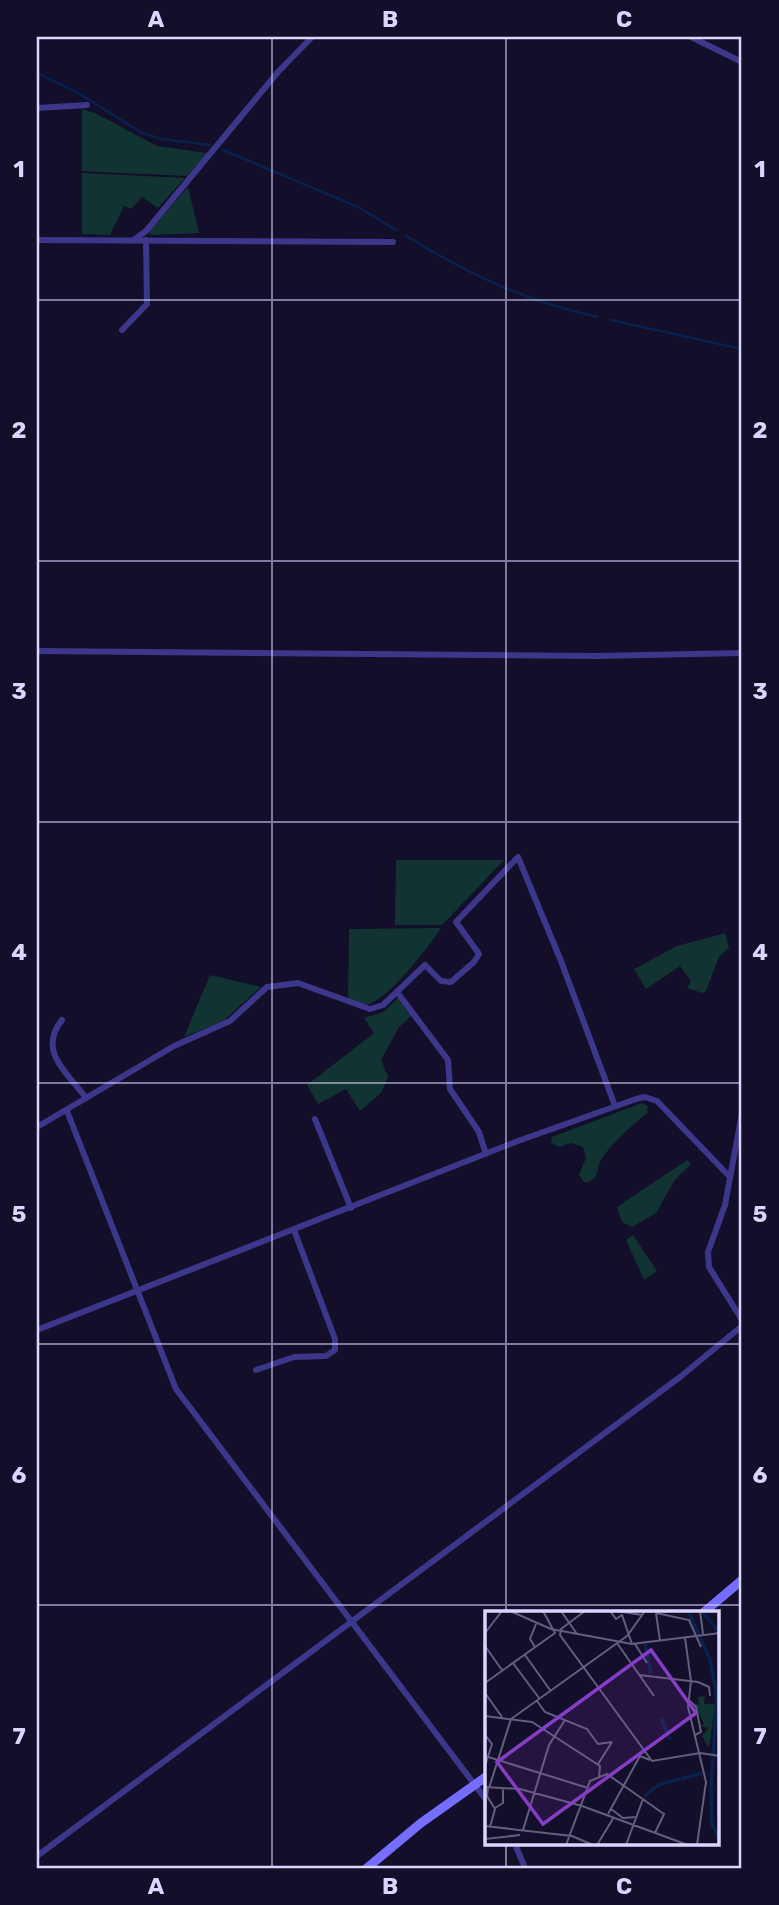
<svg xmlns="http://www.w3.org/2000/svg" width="779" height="1905" font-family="Rubik,sans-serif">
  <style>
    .green { fill: #113332 }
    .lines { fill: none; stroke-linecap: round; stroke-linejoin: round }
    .stream { stroke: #09214d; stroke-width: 2.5 }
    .street { stroke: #3c378a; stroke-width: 6 }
    .secondary { stroke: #746dff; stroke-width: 9 }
    .grid { fill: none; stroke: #dbd6ff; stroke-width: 2; stroke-opacity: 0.55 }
    .inset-river { fill: none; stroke: #09214d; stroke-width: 3.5 }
    .inset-road { fill: none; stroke: #635e7f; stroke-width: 2 }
    .view { fill: #853dc5; fill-opacity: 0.15; stroke: #853dc5; stroke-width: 3.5 }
    .inset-edge { fill: none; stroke: #dbd6ff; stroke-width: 3.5 }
    .neatline { fill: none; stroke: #dbd6ff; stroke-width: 2.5 }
    .grid-label { font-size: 23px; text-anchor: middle; font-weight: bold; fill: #dbd6ff }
  </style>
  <rect width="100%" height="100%" fill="#130e29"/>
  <g class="green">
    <polygon points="82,109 95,113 157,146 207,153 187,176 82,171"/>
    <polygon points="82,173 185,178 158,208 142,197 131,209 124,206 110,235 82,234"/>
    <polygon points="188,187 199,233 150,235 149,231"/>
    <polygon points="396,860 504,860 442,925 395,925"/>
    <path d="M441,928C425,951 392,996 367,1005L348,999L349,929Z"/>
    <polygon points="725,933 729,948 719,957 706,991 702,993 687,988 691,981 680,966 646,989 634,969 677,946"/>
    <polygon points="210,975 261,987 223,1021 184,1037"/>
    <polygon points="398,998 411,1016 399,1027 381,1060 388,1077 381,1093 360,1111 346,1089 318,1104 307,1085 374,1033 364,1018 383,1012"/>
    <path d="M642,1103L648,1106L647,1113C630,1127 615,1140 602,1158C596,1167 600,1176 589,1182H584L579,1175L586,1158L583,1147L571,1143L559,1147L551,1143L552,1137Z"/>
    <polygon points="687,1160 691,1164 674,1181 656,1213 632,1227 622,1222 617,1207"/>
    <polygon points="633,1235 657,1271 644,1280 626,1240"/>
  </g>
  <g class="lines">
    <g class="stream">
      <polyline points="37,73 78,93 142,133 162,139 210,145"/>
      <polyline points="223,150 358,207 396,230"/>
      <path d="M406,236C471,275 524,301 598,317"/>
      <polyline points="611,320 742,349"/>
    </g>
    <g class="street">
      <polyline points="691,37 742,62"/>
      <polyline points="37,108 87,105"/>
      <polyline points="135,239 146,231 278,72 312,37"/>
      <polyline points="37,240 393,242"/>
      <polyline points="122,330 147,304 146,240"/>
      <polyline points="37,651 597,656 742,653"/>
      <polyline points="397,992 448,1060 450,1089 479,1132 486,1154"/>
      <path d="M62,1020C37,1051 67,1072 86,1098"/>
      <polyline points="67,1111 176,1389 487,1801"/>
      <polyline points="742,1113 725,1205 708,1252 709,1267 742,1320"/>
      <polyline points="315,1119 351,1208"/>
      <polyline points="37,1127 174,1046 230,1021 267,987 298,983 370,1009 383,1005 425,965 441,981 451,982 474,962 479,954 456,922 518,857 561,961 615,1106"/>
      <polyline points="37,1330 518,1141 636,1099 645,1097 657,1101 729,1176"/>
      <polyline points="256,1370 294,1357 326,1356 335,1350 335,1339 294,1230"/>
      <polyline points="515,1844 525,1868"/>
      <polyline points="37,1856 680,1377 742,1326"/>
    </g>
    <g class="secondary">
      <polyline points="703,1613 742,1580"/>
      <polyline points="367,1868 421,1823 487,1776"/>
    </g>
  </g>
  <path class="grid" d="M272,37V1868M506,37V1613M37,300H742M37,561H742M37,822H742M37,1083H742M37,1344H742M37,1605H742M506,1844V1868"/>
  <g transform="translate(485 1611)">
    <rect width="234" height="234" fill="#130e29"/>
    <path d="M220,85L219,93H230L224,137L217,125L223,117L215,115L219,113L209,92L214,94L213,86Z" fill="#113332"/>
    <path class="inset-river" d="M203,0L225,48L232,86L226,176L227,213L235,230M217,0L235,23M160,33L166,63M176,107L185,129M196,168L217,162M159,186L173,174L195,168"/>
    <path class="inset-road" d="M25,0L66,18L147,33L235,22M76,0L92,23M100,0L76,18L75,24L167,150L215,142L235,145M125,0L131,8L137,4L147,33M132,0L157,4M215,0L218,23M171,2L204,9L216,36M171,2L175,30M0,22L17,0M200,27L206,70L203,96L221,171L212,234M132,32L169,85M150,33L162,52M0,35L17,59M50,36L45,28L51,13M40,44L65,79M28,52L54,87M154,64L213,71L224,76L225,85M0,72L70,22L58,0M0,82L17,106M204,89L211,96L216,121L210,124M52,90L60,101L102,118L113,133L127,131M0,105L47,111L115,155L114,167M0,124L7,133L0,155M0,145L103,177M113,153L127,131M0,176L35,178L97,195L203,234M3,177L2,185L10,198L5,216M4,177L26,108L142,25L160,0M10,197L18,192V177M126,198L138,207L152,206M123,203L155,145L165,149M0,215L87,225L108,234M38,219L64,134L80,109M0,228L35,224M81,234L105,170L122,163L179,203L170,222M112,234L129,206M141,234L158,188"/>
    <path class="view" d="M166,39L211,102L58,213L12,151Z"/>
    <rect width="234" height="234" class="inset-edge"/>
  </g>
  <rect width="779" height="1905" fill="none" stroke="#130e29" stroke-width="77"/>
  <rect x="38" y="38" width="702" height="1829" class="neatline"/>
  <g class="grid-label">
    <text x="156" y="27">A</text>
    <text x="390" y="27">B</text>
    <text x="624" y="27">C</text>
    <text x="19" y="177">1</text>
    <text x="760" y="177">1</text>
    <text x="19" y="438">2</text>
    <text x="760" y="438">2</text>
    <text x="19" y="699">3</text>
    <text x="760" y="699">3</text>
    <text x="19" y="960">4</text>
    <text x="760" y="960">4</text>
    <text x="19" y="1222">5</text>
    <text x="760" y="1222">5</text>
    <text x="19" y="1483">6</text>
    <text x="760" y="1483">6</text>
    <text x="19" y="1744">7</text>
    <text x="760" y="1744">7</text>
    <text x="156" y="1894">A</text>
    <text x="390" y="1894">B</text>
    <text x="624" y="1894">C</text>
  </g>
</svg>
